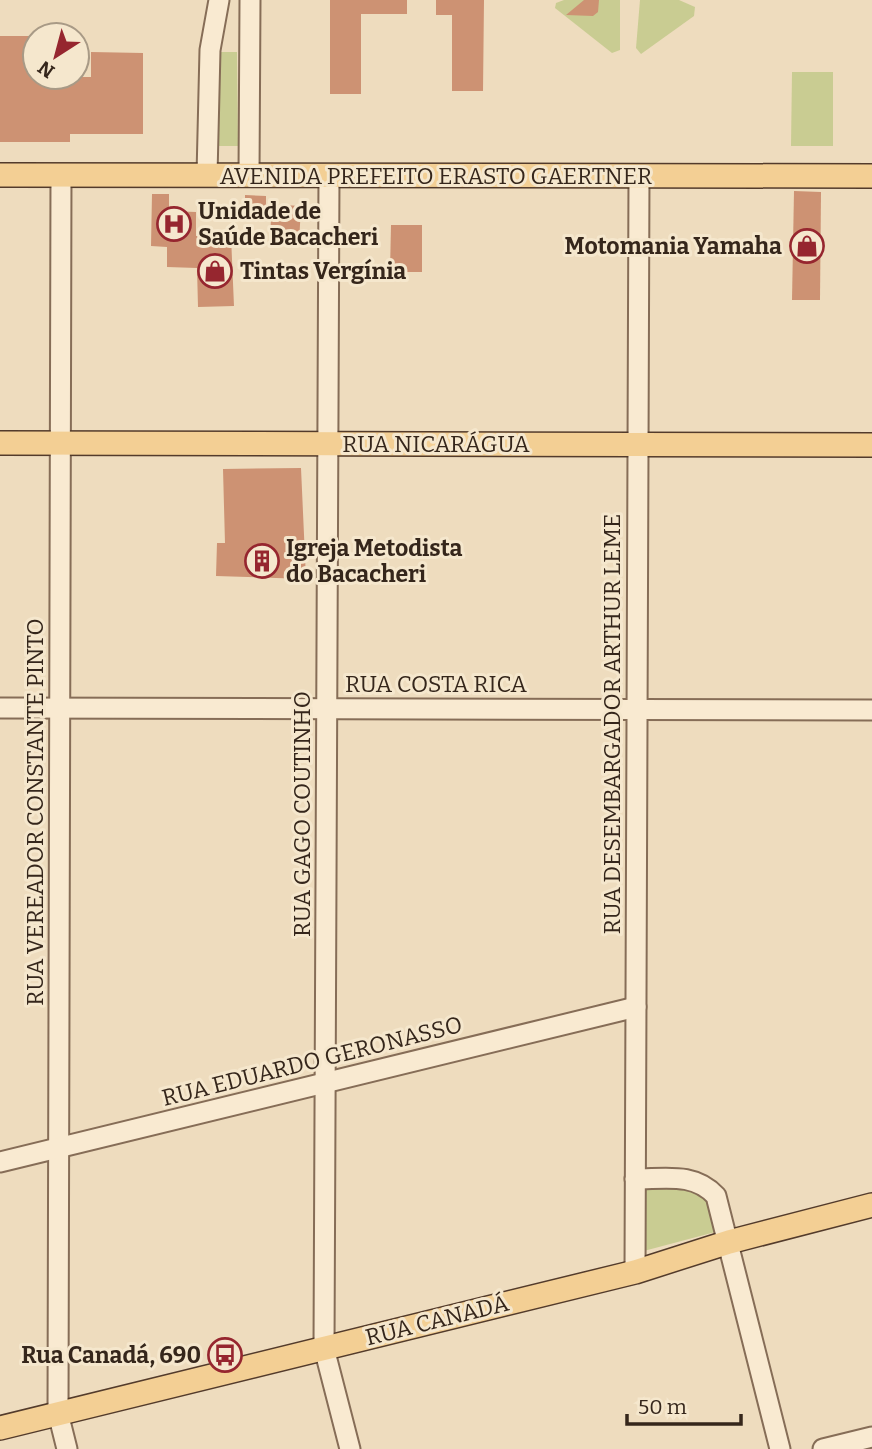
<svg xmlns="http://www.w3.org/2000/svg" width="872" height="1449" font-family="Bitter,serif">
  <style>
    .green { fill: #c9cc92 }
    .building { fill: #cd9273 }
    .lines { fill: none; stroke-linecap: round; stroke-linejoin: round }
    .minor-casing { stroke: #866d57; stroke-width: 23 }
    .major-casing { stroke: #533b2b; stroke-width: 26 }
    .minor { stroke: #f9ead1; stroke-width: 19 }
    .major { stroke: #f3cf94; stroke-width: 23 }
    .labels { text-anchor: middle; dominant-baseline: central; stroke-width: 6; stroke-linejoin: round; paint-order: stroke }
    .street-label { font-size: 23px; fill: #35261b; stroke: #f5e7cd }
    .poi-label { font-size: 23px; font-weight: bold; fill: #35261b; stroke: #f5e7cd; text-anchor: start }
  </style>
  <rect width="100%" height="100%" fill="#eedcbe"/>
  <g class="green">
    <polygon points="564,0 620,0 620,50 612,53 555,8 556,3"/>
    <polygon points="640,0 679,0 695,7 694,16 641,54 636,48"/>
    <polygon points="218,52 237,52 238,146 219,146"/>
    <polygon points="792,72 833,72 833,146 791,146"/>
    <polygon points="676,1185 706,1196 719,1231 640,1252 641,1189"/>
  </g>
  <g class="building">
    <polygon points="330,0 407,0 407,14 361,14 361,94 330,94"/>
    <polygon points="436,0 484,0 483,91 452,91 452,15 436,15"/>
    <polygon points="584,0 599,0 598,12 593,16 566,15"/>
    <polygon points="0,36 35,36 35,77 91,77 91,52 143,53 143,134 70,134 70,142 0,142"/>
    <polygon points="794,191 821,192 820,300 792,300"/>
    <polygon points="152,194 169,194 169,211 196,212 196,236 231,236 234,306 198,307 197,268 167,267 167,247 151,246"/>
    <polygon points="245,195 266,196 266,204 301,206 299,243 270,242 271,218 245,217"/>
    <polygon points="391,225 422,225 422,272 390,272"/>
    <polygon points="301,468 306,579 216,576 217,543 225,543 223,469"/>
  </g>
  <g class="lines">
    <g class="minor-casing">
      <g id="minor">
        <polyline points="61,175 58,1413 67,1449"/>
        <polyline points="207,175 210,50 219,0"/>
        <polyline points="249,175 250,0"/>
        <polyline points="329,175 324,1348 350,1449"/>
        <polyline points="0,708 872,710"/>
        <polyline points="0,1162 636,1007"/>
        <path d="M635,1179C665,1179 694,1172 716,1196L780,1449"/>
        <polyline points="635,1272 639,176"/>
        <polyline points="823,1449 872,1437"/>
      </g>
    </g>
    <g class="major-casing">
      <g id="major">
        <polyline points="0,175 872,176"/>
        <polyline points="0,443 872,445"/>
        <polyline points="0,1428 635,1272 729,1242 872,1205"/>
      </g>
    </g>
    <use href="#minor" class="minor"/>
    <use href="#major" class="major"/>
  </g>
  <defs>
    <g id="hospital-ring" transform="scale(1.75)"><circle r="9.5" fill="#f5e7cd" stroke="#96262f" stroke-width="1.5"/><path d="M-5-5h3v3.5h4V-5h3V5h-3V1.5h-4V5h-3Z" fill="#96262f"/></g>
    <g id="shop-ring" transform="scale(1.75)"><circle r="9.5" fill="#f5e7cd" stroke="#96262f" stroke-width="1.5"/><path d="M-5-2.5h2.3a2.7 3.5 0 0 1 5.4 0H5L5.5 6h-11ZM-1.5-2.5h3a1.5 2.3 0 0 0-3 0Z" fill="#96262f"/></g>
    <g id="building-ring" transform="scale(1.75)"><circle r="9.5" fill="#f5e7cd" stroke="#96262f" stroke-width="1.5"/><path d="M-4-6H4V6H1V3H-1V6H-4ZM-2.5-4.3h1.7v1.8h-1.7ZM.8-4.3h1.7v1.8H.8ZM-2.5-1h1.7V.8h-1.7ZM.8-1h1.7V.8H.8Z" fill="#96262f"/></g>
    <g id="bus-ring" transform="scale(1.75)"><circle r="9.5" fill="#f5e7cd" stroke="#96262f" stroke-width="1.5"/><path d="M-5-6H5V4H4V6H2V4H-2V6H-4V4H-5ZM-3.5-4V0h7V-4ZM-3.5 1.2v1.5H-2V1.2ZM2 1.2v1.5H3.5V1.2Z" fill="#96262f"/></g>
  </defs>
  <g fill-rule="evenodd">
    <use href="#hospital-ring" x="174" y="224"/>
    <use href="#shop-ring" x="807" y="246"/>
    <use href="#shop-ring" x="215" y="271"/>
    <use href="#building-ring" x="262" y="561"/>
    <use href="#bus-ring" x="225" y="1355"/>
  </g>
  <g class="labels">
    <g class="street-label">
      <text x="436" y="176">AVENIDA PREFEITO ERASTO GAERTNER</text>
      <text x="436" y="444">RUA NICARÁGUA</text>
      <text x="436" y="684">RUA COSTA RICA</text>
      <text transform="translate(612 724) rotate(-90)">RUA DESEMBARGADOR ARTHUR LEME</text>
      <text transform="translate(35 812) rotate(-90)">RUA VEREADOR CONSTANTE PINTO</text>
      <text transform="translate(302 814) rotate(-90)">RUA GAGO COUTINHO</text>
      <text transform="translate(312 1061) rotate(-14)">RUA EDUARDO GERONASSO</text>
      <text transform="translate(437 1320) rotate(-14)">RUA CANADÁ</text>
    </g>
    <g class="poi-label">
      <text x="198" y="211">Unidade de<tspan x="198" dy="26">Saúde Bacacheri</tspan></text>
      <text x="782" y="246" text-anchor="end">Motomania Yamaha</text>
      <text x="240" y="271">Tintas Vergínia</text>
      <text x="286" y="548">Igreja Metodista<tspan x="286" dy="26">do Bacacheri</tspan></text>
      <text x="201" y="1355" text-anchor="end">Rua Canadá, 690</text>
    </g>
  </g>
  <g transform="translate(56 56) rotate(216)"><circle r="33" fill="#f5e7cd" stroke="#a89a86" stroke-width="2"/>
  <path d="M0-5L12 26L0 18L-12 26Z" fill="#96262f"/>
  <text y="-10" font-size="19" font-weight="bold" text-anchor="middle" fill="#35261b">N</text>
  </g>
  <path d="M627 1414v10h114v-10" fill="none" stroke="#35261b" stroke-width="3.5"/>
  <text x="638" y="1414" font-size="21" fill="#35261b" stroke="#f5e7cd" stroke-width="5" paint-order="stroke">50 m</text>
</svg>
